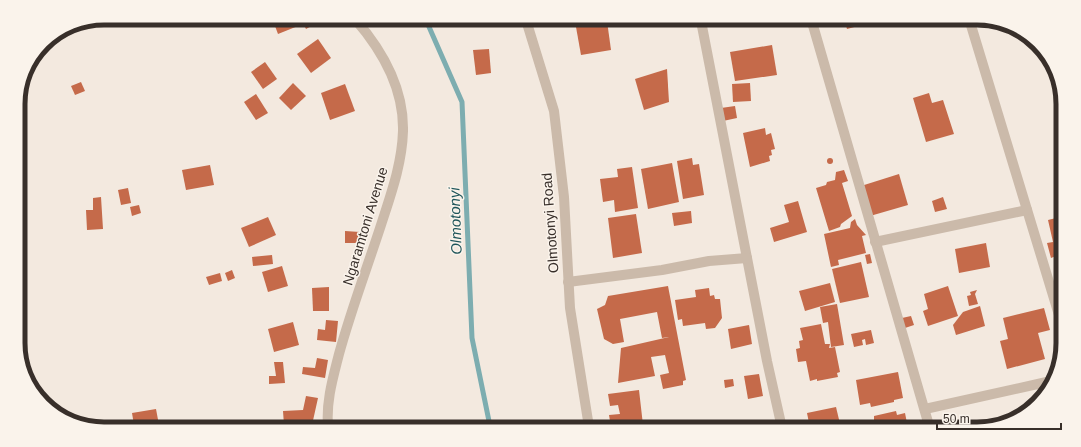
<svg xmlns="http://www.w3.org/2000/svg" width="1081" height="447" font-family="Helvetica,sans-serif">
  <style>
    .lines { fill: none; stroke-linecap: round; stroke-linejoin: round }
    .stream { stroke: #7dadb0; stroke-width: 5 }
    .building { fill: #c56a4a }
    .minor { stroke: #cbbaaa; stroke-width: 10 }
    .labels { text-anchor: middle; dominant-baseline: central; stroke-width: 3; stroke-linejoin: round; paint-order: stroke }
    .street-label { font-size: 14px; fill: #382f2a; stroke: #faf3eb }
    .water-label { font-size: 15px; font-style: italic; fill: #1f555a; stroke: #faf3eb }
    .rim { fill: none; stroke: #382f2a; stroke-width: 5 }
  </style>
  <rect width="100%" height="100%" fill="#f3e9df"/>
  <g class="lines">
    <polyline class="stream" points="426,20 462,102 472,338 490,426"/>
  </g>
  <g class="building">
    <polygon points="197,18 218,19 200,26"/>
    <polygon points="295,19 298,26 278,34 275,26"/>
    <polygon points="304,19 314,19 317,23 306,29 302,21"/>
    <polygon points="607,21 611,50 581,55 576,27"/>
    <polygon points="845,22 873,22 847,29"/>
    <polygon points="318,39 331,58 311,73 297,54"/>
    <polygon points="772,45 777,75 735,81 730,52"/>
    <polygon points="489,49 491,73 476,75 473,50"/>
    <polygon points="265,62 277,79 263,89 251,72"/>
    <polygon points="667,69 669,102 644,110 635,79"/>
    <polygon points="81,82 85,91 75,95 71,86"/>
    <polygon points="293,83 306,96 291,110 279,98"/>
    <polygon points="750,83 751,101 733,102 732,84"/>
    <polygon points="345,84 355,111 330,120 321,93"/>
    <polygon points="929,93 932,103 943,100 954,134 926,142 913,98"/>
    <polygon points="256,94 268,113 256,120 244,102"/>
    <polygon points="735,106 737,118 723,121 721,108"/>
    <polygon points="765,128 766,135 771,133 775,149 771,150 772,155 769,156 770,161 750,167 743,133"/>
    <circle cx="830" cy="161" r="3"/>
    <polygon points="692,158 693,165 699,164 704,195 683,199 677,161"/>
    <polygon points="672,163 679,202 648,209 641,169"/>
    <polygon points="210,165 214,185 186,190 182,170"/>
    <polygon points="632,167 638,208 615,212 614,200 603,202 600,179 618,177 617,169"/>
    <polygon points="844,170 848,181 842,183 852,216 841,224 840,227 829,231 816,188 826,185 827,182 835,180 836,172"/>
    <polygon points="899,174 908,205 870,216 861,186"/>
    <polygon points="128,188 131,203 121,205 118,190"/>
    <polygon points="101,197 103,229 87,230 86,210 93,210 93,198"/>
    <polygon points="943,197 947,209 935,212 932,201"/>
    <polygon points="798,201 807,232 774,242 770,228 789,222 784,205"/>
    <polygon points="139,205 141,213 132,216 130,207"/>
    <polygon points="691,211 692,223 674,226 672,213"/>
    <polygon points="636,214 642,253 613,258 608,218"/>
    <polygon points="268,217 276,235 249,247 241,228"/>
    <polygon points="1060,217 1060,262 1058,263 1056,256 1051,258 1047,243 1053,242 1048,220"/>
    <polygon points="855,219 857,225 866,235 862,236 866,253 838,260 839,265 831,267 824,234 850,228 851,222"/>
    <polygon points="345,231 360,232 360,243 345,243"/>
    <polygon points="986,243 990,267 959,273 955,249"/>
    <polygon points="23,248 27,260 19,262 19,250"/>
    <polygon points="870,254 872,263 867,264 865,255"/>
    <polygon points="272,255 273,264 253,266 252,257"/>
    <polygon points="861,262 869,297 840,303 832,269"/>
    <polygon points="282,266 288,286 268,292 262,272"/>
    <polygon points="232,270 235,278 228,281 225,273"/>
    <polygon points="220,273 222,281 209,285 206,277"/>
    <polygon points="830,283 835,302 805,311 799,291"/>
    <polygon points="668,286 686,380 683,381 683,385 663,389 660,375 669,373 665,355 651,357 655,376 618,383 621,348 669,337 662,338 657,312 620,319 624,342 613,344 604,339 597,309 605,305 608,296"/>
    <polygon points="948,286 958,316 928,326 923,311 928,309 924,294"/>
    <polygon points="329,287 329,311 313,311 312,288"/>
    <polygon points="709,288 710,296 714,295 715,299 720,299 722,318 715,328 706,329 705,323 683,326 682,319 678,320 675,300 696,297 695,290"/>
    <polygon points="977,290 975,294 978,304 969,306 967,296 971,295 970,292"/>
    <polygon points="837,304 844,345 831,347 828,322 823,323 820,307"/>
    <polygon points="980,306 985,326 956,335 953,325 963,312"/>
    <polygon points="1044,308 1050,330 1038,333 1045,359 1007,369 1000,341 1008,339 1003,318"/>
    <polygon points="911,316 914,325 905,328 902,318"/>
    <polygon points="326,320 338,321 336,342 317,340 318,329 325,330"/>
    <polygon points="293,322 299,345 274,352 268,329"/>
    <polygon points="821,324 825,344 830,344 829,348 835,347 840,372 837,373 838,377 817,381 817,379 810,381 806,361 798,362 796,349 800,348 799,341 803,340 800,328"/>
    <polygon points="749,325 752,344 731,349 728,329"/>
    <polygon points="871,330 874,343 866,345 865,339 862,340 863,345 854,347 851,334"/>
    <polygon points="317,358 328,360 325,378 302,374 303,367 315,368"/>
    <polygon points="274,362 283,362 285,383 269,384 269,376 276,376"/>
    <polygon points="898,372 903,398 894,400 894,402 871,407 870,403 860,405 856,380"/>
    <polygon points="759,374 763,396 748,399 744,376"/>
    <polygon points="733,379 734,386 725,388 724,380"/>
    <polygon points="639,390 643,425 611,427 609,415 620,414 618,405 610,406 608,394"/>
    <polygon points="306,396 318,398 312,425 284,425 283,411 303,410"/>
    <polygon points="836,407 841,428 810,428 807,413"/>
    <polygon points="1032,407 1029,411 1025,413 1024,409"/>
    <polygon points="156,409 159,425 134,425 132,413"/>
    <polygon points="896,411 897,415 905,413 908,428 866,428 865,422 874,420 874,416"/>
    <polygon points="982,426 982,429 973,429 973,428"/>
  </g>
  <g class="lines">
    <g class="minor">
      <polyline points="526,20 554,111 564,197 570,308 589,427"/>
      <polyline points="701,21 767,361 782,428"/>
      <polyline points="812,22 930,429"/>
      <polyline points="970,22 1059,315"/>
      <polyline points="875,242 1027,210"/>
      <polyline points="568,282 662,270 709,261 747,258"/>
      <polyline points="925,409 1051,381"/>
      <path d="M328,426C326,401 333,378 339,354C351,310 367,268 381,225C391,194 402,164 403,131C404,89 382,50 355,19"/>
    </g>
  </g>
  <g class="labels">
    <g class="street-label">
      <text transform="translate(550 223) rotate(-94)">Olmotonyi Road</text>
      <text transform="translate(365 226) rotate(-73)">Ngaramtoni Avenue</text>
    </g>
    <g class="water-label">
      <text transform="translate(455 221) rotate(-92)">Olmotonyi</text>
    </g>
  </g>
  <path d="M0 0H1081V447H0ZM104 25H977A79 79 0 0 1 1056 104V343A79 79 0 0 1 977 422H104A79 79 0 0 1 25 343V104A79 79 0 0 1 104 25Z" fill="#faf3eb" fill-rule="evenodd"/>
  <path class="rim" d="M104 25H977A79 79 0 0 1 1056 104V343A79 79 0 0 1 977 422H104A79 79 0 0 1 25 343V104A79 79 0 0 1 104 25Z"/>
  <path d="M937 423v6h124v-6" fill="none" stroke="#382f2a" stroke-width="2"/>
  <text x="943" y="423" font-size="12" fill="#382f2a" stroke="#faf3eb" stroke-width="3" paint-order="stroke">50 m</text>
</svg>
